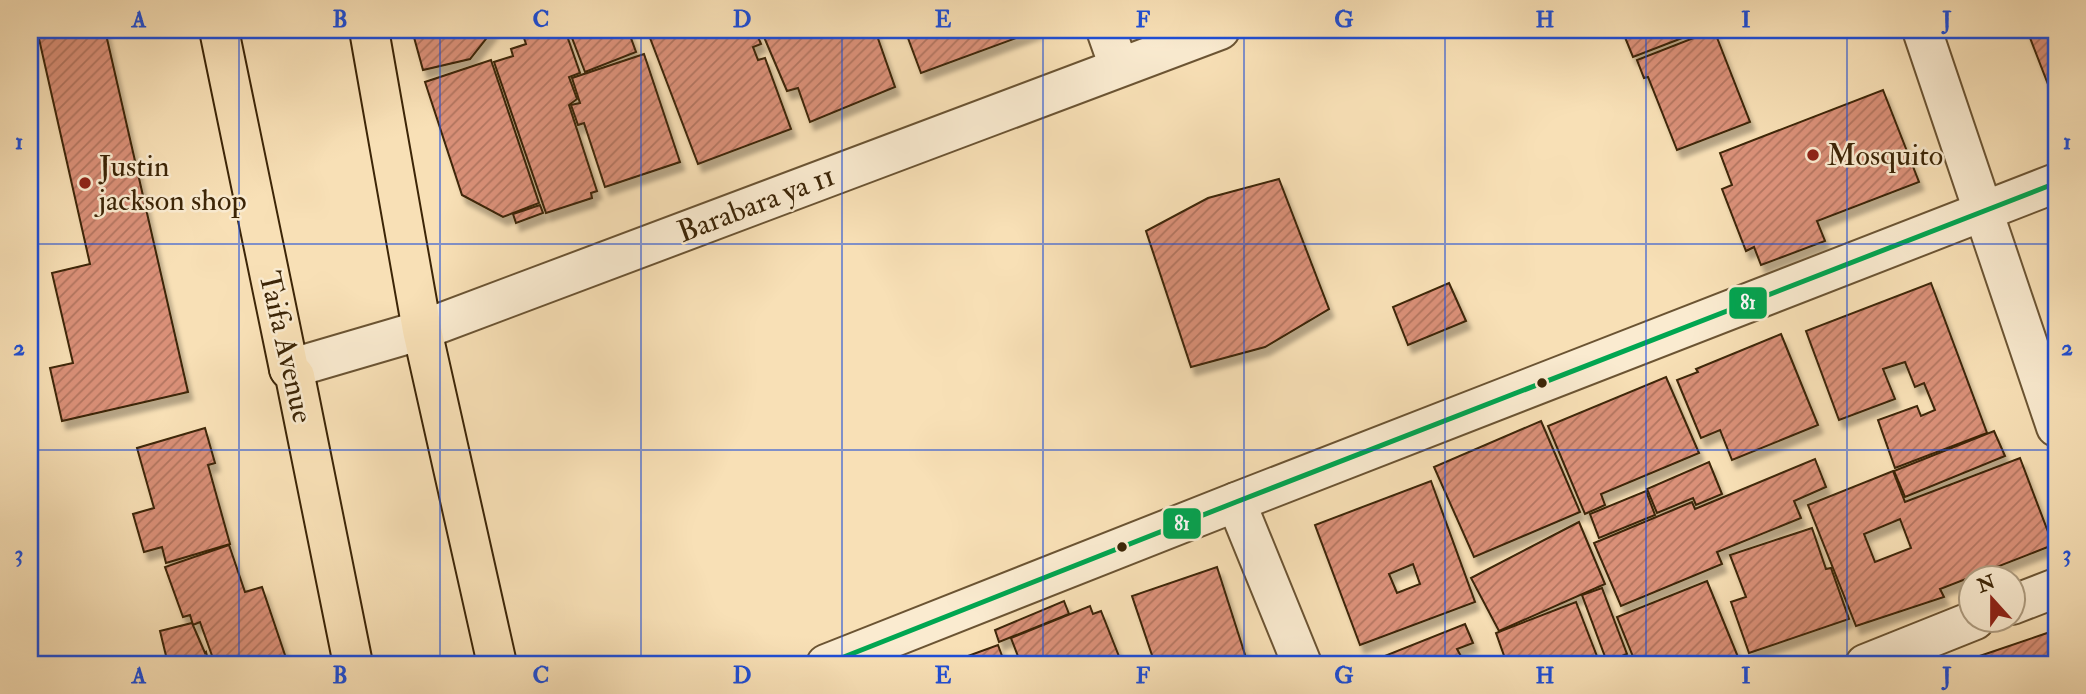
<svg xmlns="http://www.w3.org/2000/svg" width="2086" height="694" font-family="'IM FELL Double Pica',serif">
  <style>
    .building { fill: url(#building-hatch); stroke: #3c2507; stroke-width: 2; fill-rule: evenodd; filter: url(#shadow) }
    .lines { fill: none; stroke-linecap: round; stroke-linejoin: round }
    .minor-casing { stroke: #6b5433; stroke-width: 42 }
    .major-casing { stroke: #3c2507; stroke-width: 42 }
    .minor { stroke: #faebd0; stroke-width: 38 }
    .major { stroke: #f8e0b6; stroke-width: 38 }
    .bus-1-casing { stroke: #faebd0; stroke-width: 10 }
    .bus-1 { stroke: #00a651; stroke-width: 5 }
    .grid { fill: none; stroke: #1d4ed8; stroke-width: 2; stroke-opacity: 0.55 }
    .poi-dot { fill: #8f2418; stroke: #faebd0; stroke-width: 2.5 }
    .bus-dot { fill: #3c2507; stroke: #faebd0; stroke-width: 2.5 }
    .labels { text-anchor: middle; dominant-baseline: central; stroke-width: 5; stroke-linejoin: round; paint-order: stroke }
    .poi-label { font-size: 30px; fill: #3c2507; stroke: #faebd0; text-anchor: start }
    .street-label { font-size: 30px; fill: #3c2507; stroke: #faebd0 }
    .line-badge { stroke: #faebd0; stroke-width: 2.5 }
    .badge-label { font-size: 19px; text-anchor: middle; font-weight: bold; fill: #fff }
    .neatline { fill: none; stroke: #1d4ed8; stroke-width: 2.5 }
    .grid-label { font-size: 23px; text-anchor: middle; font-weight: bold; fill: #1d4ed8 }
  </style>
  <defs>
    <pattern id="building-hatch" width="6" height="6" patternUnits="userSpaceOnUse" patternTransform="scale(1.75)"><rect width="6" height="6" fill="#da9078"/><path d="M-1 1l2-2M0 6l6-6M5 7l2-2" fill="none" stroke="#b27560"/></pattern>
    <filter id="shadow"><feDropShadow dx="4.5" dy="8" stdDeviation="2" flood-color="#0004"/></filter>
  </defs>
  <rect width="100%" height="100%" fill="#f8e0b6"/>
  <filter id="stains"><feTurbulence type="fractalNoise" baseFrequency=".00286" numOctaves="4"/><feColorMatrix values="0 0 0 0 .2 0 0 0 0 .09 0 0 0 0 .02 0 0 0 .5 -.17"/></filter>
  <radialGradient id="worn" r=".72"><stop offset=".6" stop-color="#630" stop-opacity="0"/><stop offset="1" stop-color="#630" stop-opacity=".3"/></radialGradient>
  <g class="building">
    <polygon points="37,30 105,30 188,392 62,421 50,368 73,363 52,273 90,264"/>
    <polygon points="412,30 493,30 470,59 423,70"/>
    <polygon points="537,30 565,30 580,73 569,77 577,99 569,105 597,191 591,193 592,198 546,213 494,62 513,56 511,49 526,44 523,35"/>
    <polygon points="569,30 628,30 636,52 585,72"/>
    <polygon points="647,30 755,30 761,44 753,47 758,60 765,58 791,129 698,164"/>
    <polygon points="765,30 875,30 895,87 810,122 798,88 787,91 764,37 767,36"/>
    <polygon points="905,30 1038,30 921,73"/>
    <polygon points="1622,30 1703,30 1633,57"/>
    <polygon points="1714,30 1750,122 1677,150 1648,77 1644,78 1637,60"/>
    <polygon points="2027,30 2056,30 2056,105"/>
    <polygon points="644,54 680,162 605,187 584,123 578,125 571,105 580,103 572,78"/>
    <polygon points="491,60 539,203 503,217 462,195 425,82"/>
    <polygon points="1883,90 1919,182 1817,221 1825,241 1761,265 1754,247 1746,251 1722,189 1732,185 1720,153"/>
    <polygon points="1279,179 1329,309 1265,347 1191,367 1146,231 1208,198"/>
    <polygon points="540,205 543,213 516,223 513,214"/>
    <polygon points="1449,283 1466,321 1408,345 1393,307"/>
    <polygon points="1931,283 1987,433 1895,468 1878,420 1917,406 1921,416 1935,410 1924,383 1915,387 1905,362 1883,369 1895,399 1839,420 1806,331"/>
    <polygon points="1781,334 1818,425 1732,460 1720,430 1701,438 1677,380 1698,372 1696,369"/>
    <polygon points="1666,377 1699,453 1601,494 1605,505 1585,514 1548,426"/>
    <polygon points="1541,421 1580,512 1474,557 1434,467"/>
    <polygon points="205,428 215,463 208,465 230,544 166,563 162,547 144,552 133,514 154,508 137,448"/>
    <polygon points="1994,431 2005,456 1905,497 1894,471"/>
    <path d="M2020,458L2053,545L1940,589L1944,597L1856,626L1808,505L1893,471L1905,502ZM1900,519L1911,548L1875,562L1864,534Z"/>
    <polygon points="1815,459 1826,487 1794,501 1801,518 1717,552 1722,564 1621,606 1594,543 1692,502 1695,509"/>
    <polygon points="1709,462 1722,494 1696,505 1693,498 1657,513 1647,489"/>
    <path d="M1431,481L1475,602L1360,645L1315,525ZM1413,564L1420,584L1397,593L1389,574Z"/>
    <polygon points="1646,491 1655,515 1599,538 1590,514"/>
    <polygon points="1579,522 1605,584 1499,631 1471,578"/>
    <polygon points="1812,528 1826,569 1831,568 1849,619 1749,653 1731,602 1746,597 1730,555"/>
    <polygon points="229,545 245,592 262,587 288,664 215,664 200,622 193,625 190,615 183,617 165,567"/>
    <polygon points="1217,567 1248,664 1155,664 1132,596"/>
    <polygon points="1707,581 1738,657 1720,664 1636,664 1617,617"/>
    <polygon points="1602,588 1627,654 1607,662 1582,595"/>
    <polygon points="1064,601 1069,614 999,642 995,630"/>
    <polygon points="1576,602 1600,664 1507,664 1496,633"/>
    <polygon points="1090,606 1093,614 1101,611 1122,664 1021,664 1011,638"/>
    <polygon points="192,623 205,653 206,652 209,664 168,664 160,631"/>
    <polygon points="1465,624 1473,643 1457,649 1462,658 1447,664 1384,664 1382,657"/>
    <polygon points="2056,630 2056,664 1966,664 1965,661"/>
    <polygon points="998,645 1005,664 946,664"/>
    <polygon points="1626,655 1630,664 1606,664"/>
  </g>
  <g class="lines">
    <g class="minor-casing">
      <g id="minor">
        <polyline points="1106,30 1119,67"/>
        <polyline points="1922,30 2056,427"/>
        <polyline points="289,369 422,330 1220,30"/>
        <polyline points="1236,502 1302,664"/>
        <polyline points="2012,605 2056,588"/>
        <polyline points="826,664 1236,502 2056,183"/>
        <polyline points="1865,664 1975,620"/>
      </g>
    </g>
    <g class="major-casing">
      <g id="major">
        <polyline points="219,30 289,369 295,376 353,664"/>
        <polyline points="369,30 422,330 497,664"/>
      </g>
    </g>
    <use href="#minor" class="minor"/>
    <use href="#major" class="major"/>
    <g class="bus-1-casing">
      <polyline id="bus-1" points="826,664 1236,502 2056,183"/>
    </g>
    <use href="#bus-1" class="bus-1"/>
  </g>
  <path class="grid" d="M239,30V664M440,30V664M641,30V664M842,30V664M1043,30V664M1244,30V664M1445,30V664M1646,30V664M1847,30V664M30,244H2056M30,450H2056"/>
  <g class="poi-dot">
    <circle cx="1813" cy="155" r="7"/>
    <circle cx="85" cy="183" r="7"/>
  </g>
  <g class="bus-dot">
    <circle cx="1542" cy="383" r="6"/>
    <circle cx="1122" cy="547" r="6"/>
  </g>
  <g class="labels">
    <g class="poi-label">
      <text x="1827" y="155">Mosquito</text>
      <text x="99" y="166">Justin<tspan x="99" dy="34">jackson shop</tspan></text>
    </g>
    <g class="street-label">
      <text transform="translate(756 204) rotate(-21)">Barabara ya 11</text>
      <text transform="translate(286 347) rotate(77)">Taifa Avenue</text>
    </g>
  </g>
  <g class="line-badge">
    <rect x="1728" y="286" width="40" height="34" rx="7" fill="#00a651"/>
    <rect x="1162" y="507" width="40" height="33" rx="7" fill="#00a651"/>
  </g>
  <g class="badge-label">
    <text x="1748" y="309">81</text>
    <text x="1182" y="530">81</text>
  </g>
  <rect width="2086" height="694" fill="none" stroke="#f8e0b6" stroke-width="77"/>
  <g transform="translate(1992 599) rotate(339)"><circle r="33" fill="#faebd0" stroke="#ae9c80" stroke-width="2"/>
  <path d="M0-5L12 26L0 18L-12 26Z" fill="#8f2418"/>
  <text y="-10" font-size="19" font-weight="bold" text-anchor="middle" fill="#3c2507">N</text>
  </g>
  <rect x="38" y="38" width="2010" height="618" class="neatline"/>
  <g class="grid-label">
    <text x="139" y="27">A</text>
    <text x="340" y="27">B</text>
    <text x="541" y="27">C</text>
    <text x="742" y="27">D</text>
    <text x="943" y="27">E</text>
    <text x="1143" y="27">F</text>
    <text x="1344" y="27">G</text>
    <text x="1545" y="27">H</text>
    <text x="1746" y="27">I</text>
    <text x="1947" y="27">J</text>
    <text x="19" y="149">1</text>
    <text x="2067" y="149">1</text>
    <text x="19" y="355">2</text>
    <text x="2067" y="355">2</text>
    <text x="19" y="561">3</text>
    <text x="2067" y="561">3</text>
    <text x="139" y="683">A</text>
    <text x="340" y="683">B</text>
    <text x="541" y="683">C</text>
    <text x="742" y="683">D</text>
    <text x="943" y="683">E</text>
    <text x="1143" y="683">F</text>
    <text x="1344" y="683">G</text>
    <text x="1545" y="683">H</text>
    <text x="1746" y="683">I</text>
    <text x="1947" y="683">J</text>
  </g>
  <rect width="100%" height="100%" filter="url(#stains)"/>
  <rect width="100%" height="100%" fill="url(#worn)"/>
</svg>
